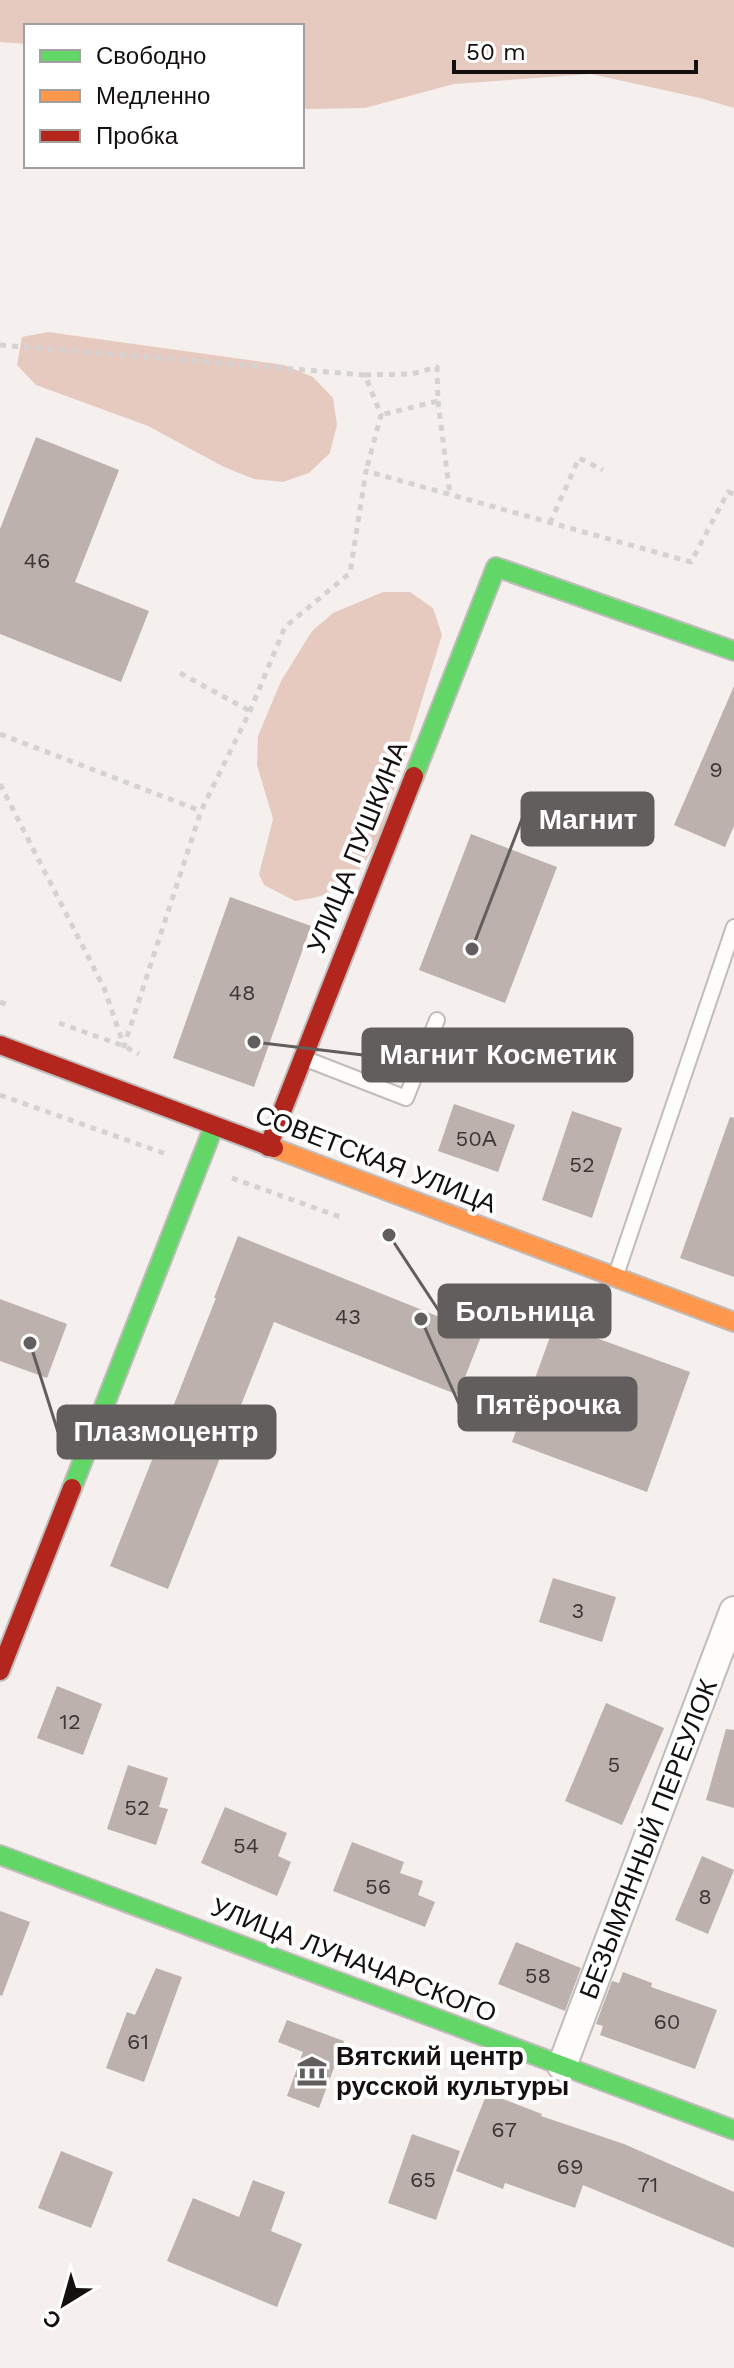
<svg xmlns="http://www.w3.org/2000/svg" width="734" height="2368" font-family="'Work Sans',sans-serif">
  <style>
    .forest { fill: #e7cabf }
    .building { fill: #bcb1ad }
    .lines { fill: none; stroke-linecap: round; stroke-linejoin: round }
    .lane-casing { stroke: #c0bcbb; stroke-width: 18 }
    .street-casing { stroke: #c0bcbb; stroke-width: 32 }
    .fast-casing { stroke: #c0bcbb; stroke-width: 22 }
    .slow-casing { stroke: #c0bcbb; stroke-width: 22 }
    .jam-casing { stroke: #c0bcbb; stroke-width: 22 }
    .path { stroke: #d5d3d2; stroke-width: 5; stroke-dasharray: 6 6; stroke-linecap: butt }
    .lane { stroke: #fefdfc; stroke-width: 14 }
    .street { stroke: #fefdfc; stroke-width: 28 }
    .fast { stroke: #63d668; stroke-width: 18 }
    .slow { stroke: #ff974d; stroke-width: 18 }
    .jam { stroke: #b3261e; stroke-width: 18 }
    .labels { text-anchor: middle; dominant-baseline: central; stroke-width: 8; stroke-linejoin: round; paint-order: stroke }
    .number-label { font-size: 22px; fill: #3d3836 }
    .street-label { font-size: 26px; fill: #13100f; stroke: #fff }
    .poi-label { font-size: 26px; font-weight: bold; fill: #13100f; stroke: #fff; text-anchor: start }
    .leader { fill: none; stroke: #625e5d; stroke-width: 3 }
    .callout-dot { fill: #625e5d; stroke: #fff; stroke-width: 3 }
    .callout { fill: #625e5d; stroke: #625e5d; stroke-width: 3 }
    .callout-label { font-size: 28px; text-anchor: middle; font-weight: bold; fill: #fff }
  </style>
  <rect width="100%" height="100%" fill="#f5f0ee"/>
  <g class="forest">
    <polygon points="0,0 734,0 734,108 700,98 591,74 454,84 365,108 307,109 302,108 302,26 26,26 26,44 0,42"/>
    <polygon points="48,332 284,365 313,377 333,398 337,425 330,453 309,473 283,482 254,479 224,467 148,426 36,385 17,365 22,337"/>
    <path d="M383,592H410L433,608L442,635L381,832C369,858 354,884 326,894C317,898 305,899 295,901L264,885L259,874L273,819L257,765L258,736L281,681L312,631L333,613Z"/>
  </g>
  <g class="building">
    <polygon points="36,437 119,470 75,582 149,611 121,682 0,634 0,529"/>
    <polygon points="734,686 734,826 725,847 674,825"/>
    <polygon points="471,834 557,867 505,1003 419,970"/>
    <polygon points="230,897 311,926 254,1087 173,1058"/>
    <polygon points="454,1104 515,1125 498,1172 438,1151"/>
    <polygon points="572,1111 622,1128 592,1218 542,1200"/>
    <polygon points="730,1117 734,1118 734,1277 680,1258"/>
    <polygon points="238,1236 482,1334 458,1395 274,1322 168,1589 110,1566 216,1298 214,1298"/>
    <polygon points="0,1299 67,1324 47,1378 0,1361"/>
    <polygon points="555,1323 690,1372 647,1492 512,1442"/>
    <polygon points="553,1578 616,1597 602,1642 539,1622"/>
    <polygon points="57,1686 102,1704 83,1755 37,1738"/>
    <polygon points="606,1703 664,1728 622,1825 565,1801"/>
    <polygon points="726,1729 734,1730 734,1808 706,1800"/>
    <polygon points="128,1765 168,1778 159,1807 168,1809 156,1845 107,1829"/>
    <polygon points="225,1807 287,1833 278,1856 291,1862 277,1896 201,1863"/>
    <polygon points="352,1842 404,1862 400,1873 423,1881 418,1895 435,1902 425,1927 333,1891"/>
    <polygon points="702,1856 734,1870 708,1934 675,1920"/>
    <polygon points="0,1911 30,1922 2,1996 0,1995"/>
    <polygon points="516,1942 581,1968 565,2011 498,1984"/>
    <polygon points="156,1968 182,1977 144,2082 106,2068 127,2012 135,2015"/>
    <polygon points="623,1972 652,1983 651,1987 717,2010 695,2069 600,2035 603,2026 596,2024 612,1981 619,1983"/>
    <polygon points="287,2020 344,2041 319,2108 287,2096 303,2052 278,2042"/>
    <polygon points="487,2093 542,2114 541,2116 624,2144 734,2192 734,2248 583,2185 575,2208 505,2183 503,2189 456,2171"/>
    <polygon points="412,2134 460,2151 436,2220 388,2203"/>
    <polygon points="61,2151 113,2172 91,2228 38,2208"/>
    <polygon points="253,2180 285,2192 271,2231 302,2244 277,2307 167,2261 193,2198 239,2217"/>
  </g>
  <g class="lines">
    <g class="lane-casing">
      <g id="lane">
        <polyline points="306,1059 406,1098 437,1020"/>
        <polyline points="617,1272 734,927"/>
      </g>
    </g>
    <g class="street-casing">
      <polyline id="street" points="562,2066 734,1611"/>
    </g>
    <g class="fast-casing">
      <g id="fast">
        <polyline points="414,776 496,567 734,651"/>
        <polyline points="72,1488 214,1126"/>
        <polyline points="0,1855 734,2130"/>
      </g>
    </g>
    <g class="slow-casing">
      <polyline id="slow" points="274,1148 734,1322"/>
    </g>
    <g class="jam-casing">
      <g id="jam">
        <polyline points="0,1045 274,1148"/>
        <polyline points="268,1147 414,776"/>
        <polyline points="0,1671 72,1488"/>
      </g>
    </g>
    <g class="path">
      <polyline points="0,345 365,375 381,415 366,471"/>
      <polyline points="365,375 412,374 437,367 438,401 381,415"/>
      <polyline points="438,401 450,495"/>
      <polyline points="550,523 579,458 603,470"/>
      <polyline points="180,673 250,711"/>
      <polyline points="0,734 201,811"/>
      <polyline points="0,784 104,988 124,1046 201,811 250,711 285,627 350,573 366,471 691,562 728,492 734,494"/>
      <polyline points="0,1002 11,1006"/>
      <polyline points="59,1023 124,1046 139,1054"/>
      <polyline points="0,1095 166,1154"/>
      <polyline points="232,1178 343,1218"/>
    </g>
    <use href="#lane" class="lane"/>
    <use href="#street" class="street"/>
    <use href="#fast" class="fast"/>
    <use href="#slow" class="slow"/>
    <use href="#jam" class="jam"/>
  </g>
  <defs>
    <g id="museum-bare" transform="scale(2.4)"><path d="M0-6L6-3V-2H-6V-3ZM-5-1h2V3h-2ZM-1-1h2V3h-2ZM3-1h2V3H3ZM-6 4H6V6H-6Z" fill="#625e5d" stroke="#fff" stroke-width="2.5" paint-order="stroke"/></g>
  </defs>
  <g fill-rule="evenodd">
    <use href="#museum-bare" x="312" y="2071"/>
  </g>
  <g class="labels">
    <g class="number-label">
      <text x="37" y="560">46</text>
      <text x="716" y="769">9</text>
      <text x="242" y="992">48</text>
      <text x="476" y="1138">50А</text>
      <text x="582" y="1164">52</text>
      <text x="348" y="1316">43</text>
      <text x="578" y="1610">3</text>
      <text x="70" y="1721">12</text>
      <text x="614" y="1764">5</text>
      <text x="137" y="1807">52</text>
      <text x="246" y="1845">54</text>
      <text x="378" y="1886">56</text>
      <text x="705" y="1896">8</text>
      <text x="538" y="1975">58</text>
      <text x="667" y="2021">60</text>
      <text x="138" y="2041">61</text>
      <text x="504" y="2129">67</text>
      <text x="570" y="2166">69</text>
      <text x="423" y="2179">65</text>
      <text x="648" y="2184">71</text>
    </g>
    <g class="street-label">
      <text transform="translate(357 847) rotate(-68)">УЛИЦА ПУШКИНА</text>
      <text transform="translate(376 1159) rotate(21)">СОВЕТСКАЯ УЛИЦА</text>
      <text transform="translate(648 1839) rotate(-69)">БЕЗЫМЯННЫЙ ПЕРЕУЛОК</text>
      <text transform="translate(354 1960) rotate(21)">УЛИЦА ЛУНАЧАРСКОГО</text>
    </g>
    <g class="poi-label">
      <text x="336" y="2056">Вятский центр<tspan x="336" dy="30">русской культуры</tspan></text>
    </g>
  </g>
  <path class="leader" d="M472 949L522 819M254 1042L363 1055M389 1235L439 1311M421 1319L459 1404M30 1343L58 1432"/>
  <g class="callout-dot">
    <circle cx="472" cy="949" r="8"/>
    <circle cx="254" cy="1042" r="8"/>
    <circle cx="389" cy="1235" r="8"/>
    <circle cx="421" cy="1319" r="8"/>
    <circle cx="30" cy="1343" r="8"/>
  </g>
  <g class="callout">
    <rect x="522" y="793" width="131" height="52" rx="8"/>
    <rect x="363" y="1029" width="269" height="52" rx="8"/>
    <rect x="439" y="1285" width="171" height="52" rx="8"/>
    <rect x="459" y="1378" width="177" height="52" rx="8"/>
    <rect x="58" y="1406" width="217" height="52" rx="8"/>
  </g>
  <g class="callout-label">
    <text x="588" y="829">Магнит</text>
    <text x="498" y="1064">Магнит Косметик</text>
    <text x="525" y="1321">Больница</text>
    <text x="548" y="1414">Пятёрочка</text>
    <text x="166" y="1441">Плазмоцентр</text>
  </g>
  <rect x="24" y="24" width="280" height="144" fill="#ffffff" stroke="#a19f9f" stroke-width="2"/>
  <rect x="40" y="50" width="40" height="12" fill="#63d668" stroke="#a19f9f" stroke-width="2"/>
  <text x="96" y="64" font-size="24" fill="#13100f">Свободно</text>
  <rect x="40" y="90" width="40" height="12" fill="#ff974d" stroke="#a19f9f" stroke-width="2"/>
  <text x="96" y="104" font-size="24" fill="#13100f">Медленно</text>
  <rect x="40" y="130" width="40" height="12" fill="#b3261e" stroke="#a19f9f" stroke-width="2"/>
  <text x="96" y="144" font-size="24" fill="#13100f">Пробка</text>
  <g transform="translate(64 2304) rotate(217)" stroke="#ffffff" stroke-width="6" paint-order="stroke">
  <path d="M0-6L14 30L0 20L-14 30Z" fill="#13100f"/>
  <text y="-12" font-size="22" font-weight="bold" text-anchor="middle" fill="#13100f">С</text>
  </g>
  <path d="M454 60v12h242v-12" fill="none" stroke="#13100f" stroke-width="4"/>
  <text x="466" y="60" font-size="24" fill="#13100f" stroke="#ffffff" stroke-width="6" paint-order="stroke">50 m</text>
</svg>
